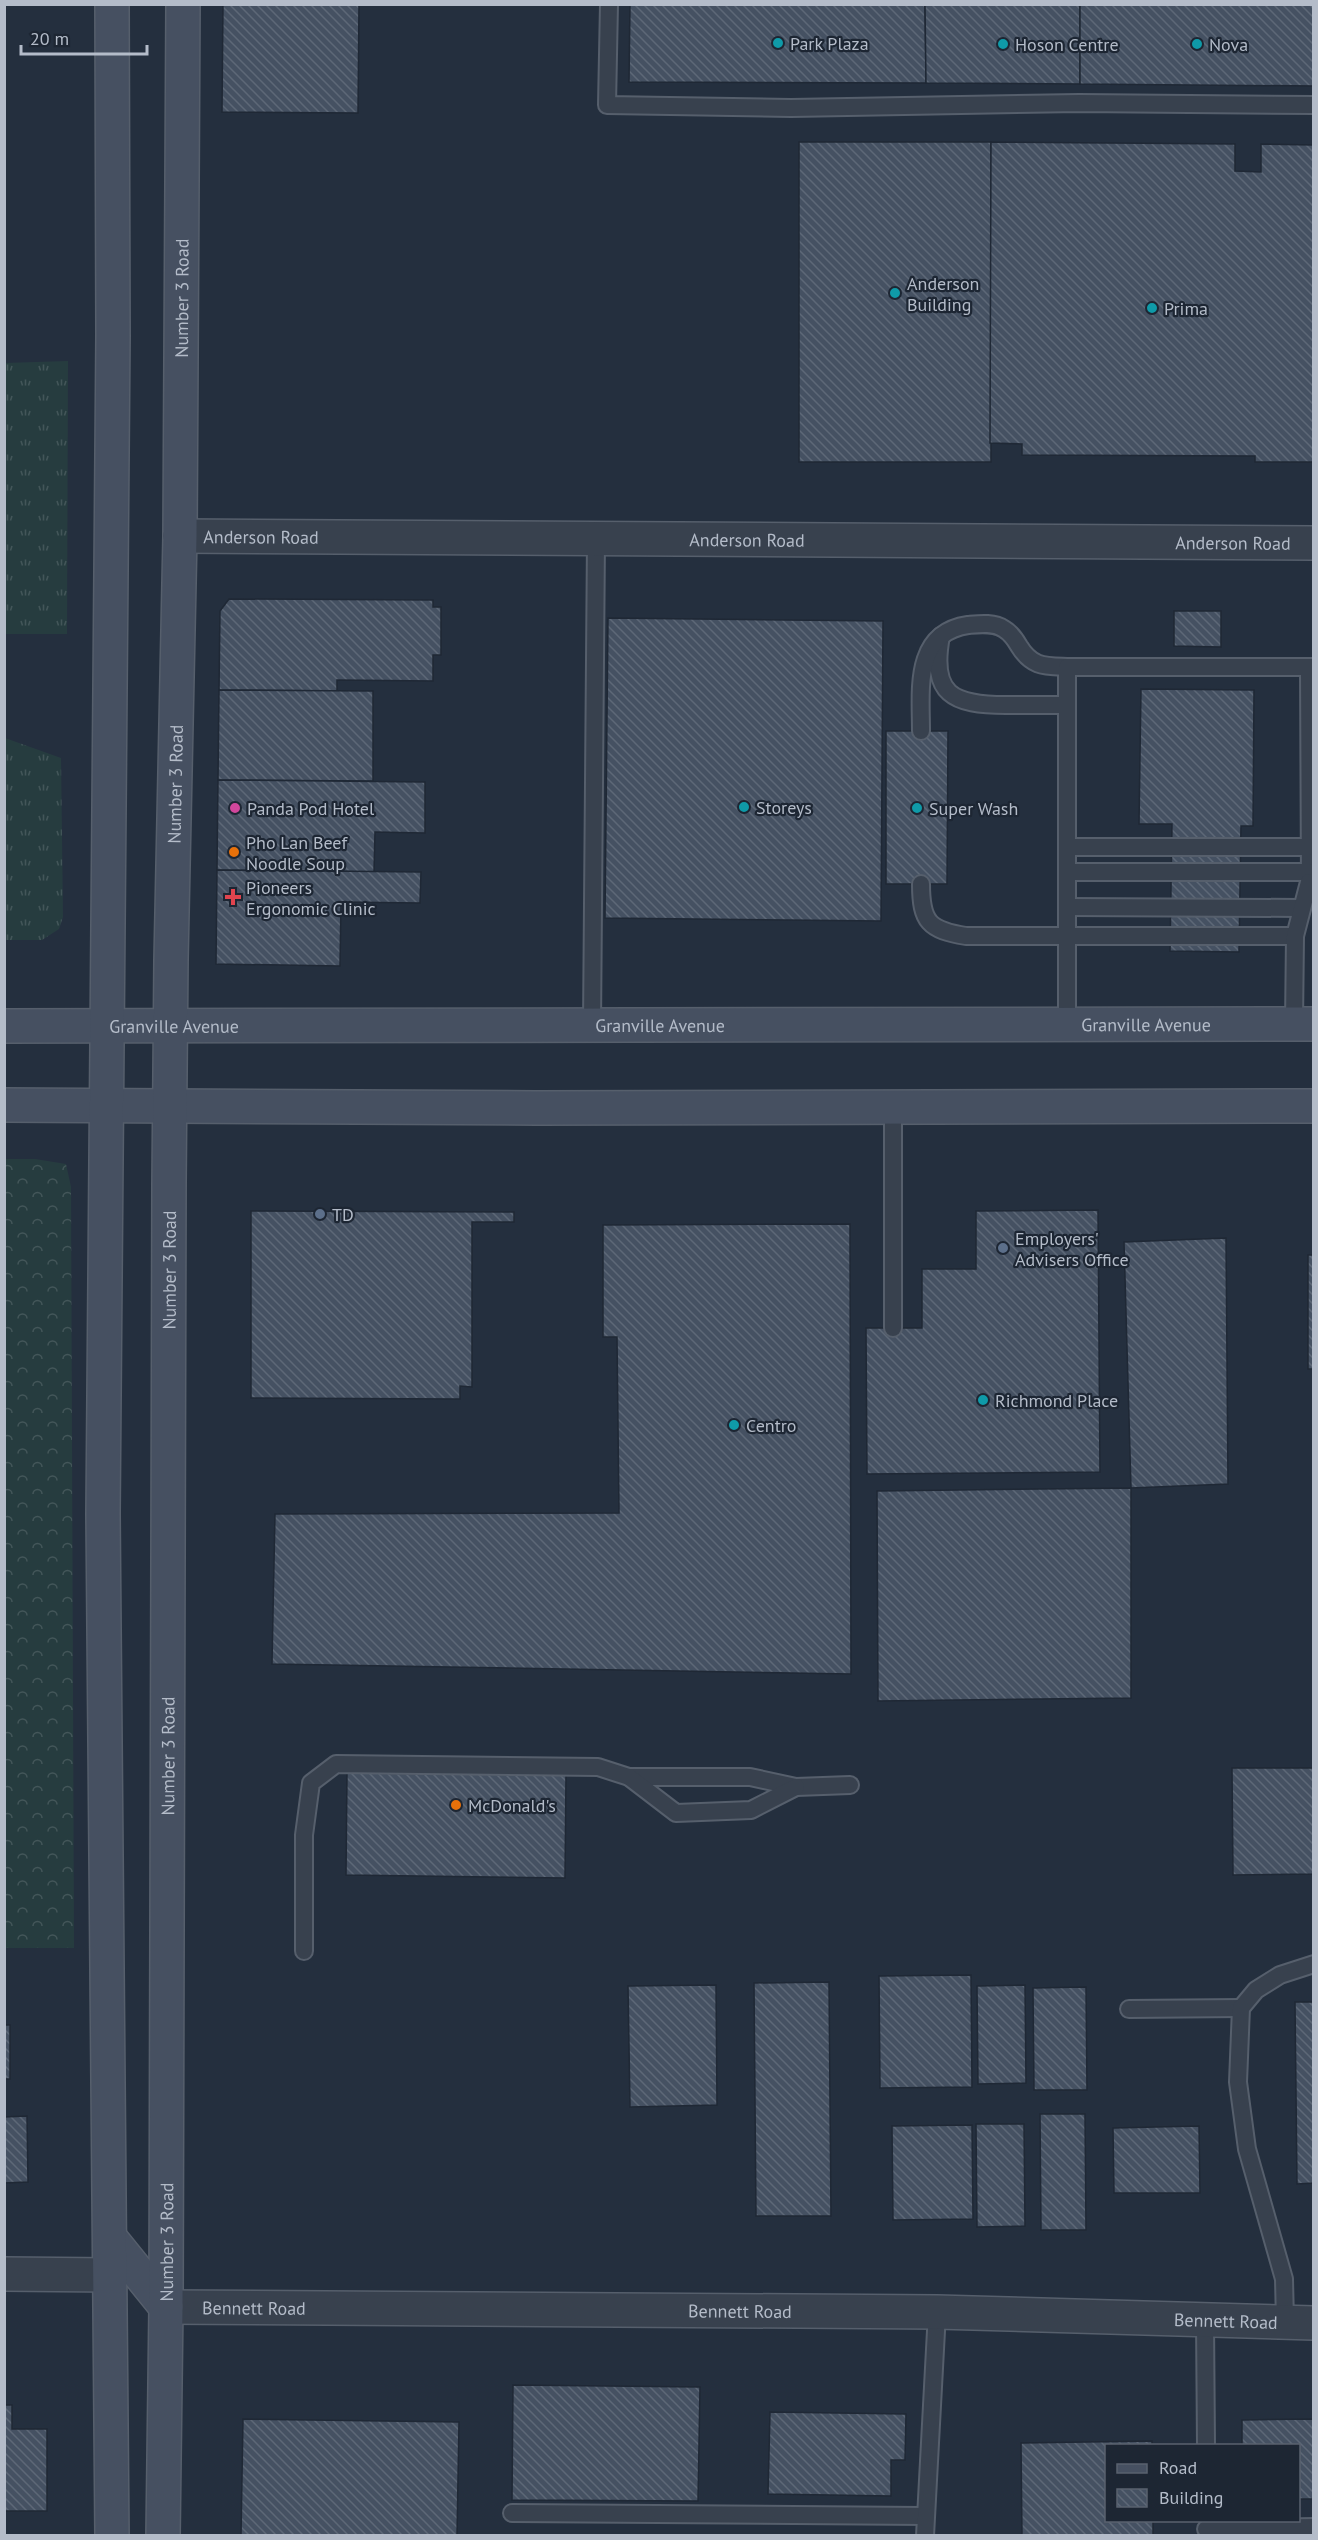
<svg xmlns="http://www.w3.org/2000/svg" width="1318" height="2540" font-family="'PT Sans',sans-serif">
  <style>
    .grass { fill: url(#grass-tufts) }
    .forest { fill: url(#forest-crowns) }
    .building { fill: url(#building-back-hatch); stroke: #1f2835; stroke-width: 1.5 }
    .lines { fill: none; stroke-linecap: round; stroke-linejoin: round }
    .service-casing { stroke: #565f6c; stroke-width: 20 }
    .minor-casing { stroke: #565f6c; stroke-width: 36 }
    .secondary-casing { stroke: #565f6c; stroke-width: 36 }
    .service { stroke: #38414e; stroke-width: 16 }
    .minor { stroke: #38414e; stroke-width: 33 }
    .secondary { stroke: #465061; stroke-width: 33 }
    .culture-dot { fill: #0f9aa8; stroke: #1d2633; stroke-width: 2 }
    .hotel-dot { fill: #d1479c; stroke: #1d2633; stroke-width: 2 }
    .food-dot { fill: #e8710a; stroke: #1d2633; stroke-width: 2 }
    .health-dot { fill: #e0444e; stroke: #1d2633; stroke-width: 2 }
    .service-dot { fill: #5c6f8a; stroke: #1d2633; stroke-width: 2 }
    .labels { text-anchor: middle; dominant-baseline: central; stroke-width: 4.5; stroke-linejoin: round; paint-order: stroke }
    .poi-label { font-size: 18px; fill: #b4bcc9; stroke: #1d2633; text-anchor: start }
    .street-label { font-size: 18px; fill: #b4bcc9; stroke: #1d2633 }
  </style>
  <defs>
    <pattern id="grass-tufts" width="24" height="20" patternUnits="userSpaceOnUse" patternTransform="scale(1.5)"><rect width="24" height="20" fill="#263c3f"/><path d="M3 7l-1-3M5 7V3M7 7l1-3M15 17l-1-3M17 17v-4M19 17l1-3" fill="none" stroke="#435659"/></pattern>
    <pattern id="forest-crowns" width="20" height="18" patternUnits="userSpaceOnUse" patternTransform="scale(1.5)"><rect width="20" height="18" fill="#263c3f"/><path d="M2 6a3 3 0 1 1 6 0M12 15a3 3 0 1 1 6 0" fill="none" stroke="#435659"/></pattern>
    <pattern id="building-back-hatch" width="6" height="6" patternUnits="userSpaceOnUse" patternTransform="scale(1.5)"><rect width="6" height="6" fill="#455162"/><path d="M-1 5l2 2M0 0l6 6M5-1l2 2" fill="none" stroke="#5d6877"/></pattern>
  </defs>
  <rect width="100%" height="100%" fill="#242f3e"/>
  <g class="grass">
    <polygon points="68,361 67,634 5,634 5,363"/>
    <polygon points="5,738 61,758 63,917 59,929 42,940 5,940"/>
  </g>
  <polygon class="forest" points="5,1159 35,1159 66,1164 71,1187 74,1948 5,1948"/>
  <g class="building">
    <polygon points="223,4 359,4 358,113 222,112"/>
    <polygon points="630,4 925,4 926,83 629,82"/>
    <polygon points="925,4 1080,4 1080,84 926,83"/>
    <polygon points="1080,4 1314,4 1314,86 1080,84"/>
    <rect x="799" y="142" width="192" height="320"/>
    <polygon points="991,142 1235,144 1235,171 1261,172 1261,144 1314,145 1314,462 1255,462 1255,456 1022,455 1022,444 990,443"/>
    <polygon points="229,599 433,600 433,607 441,607 441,655 433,655 433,681 337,680 337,691 219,690 220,611"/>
    <polygon points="1174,611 1221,611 1221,647 1174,646"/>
    <polygon points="608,618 883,621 881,921 605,918"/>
    <polygon points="1141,689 1254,690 1253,826 1241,826 1239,952 1170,951 1172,824 1139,824"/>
    <polygon points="219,690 373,691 373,781 218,780"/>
    <polygon points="886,731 948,731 947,884 886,884"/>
    <polygon points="218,780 425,782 425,833 375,832 374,872 217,870"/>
    <polygon points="217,870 421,872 420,903 341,902 340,966 216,964"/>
    <polygon points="1098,1210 1100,1472 867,1474 866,1328 922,1328 922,1269 976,1269 976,1211"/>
    <polygon points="251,1211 514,1212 514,1222 472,1222 472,1387 460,1386 460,1399 251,1398"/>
    <polygon points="850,1224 851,1674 272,1664 275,1514 619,1513 617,1337 603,1337 603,1225"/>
    <polygon points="1226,1238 1228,1484 1131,1488 1124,1242"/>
    <rect x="1308" y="1255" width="6" height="114"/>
    <polygon points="1131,1488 1131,1698 878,1701 877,1491"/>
    <polygon points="1232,1768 1314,1768 1314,1874 1233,1875"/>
    <polygon points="347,1773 566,1775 565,1878 346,1875"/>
    <polygon points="971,1975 972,2087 880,2088 879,1976"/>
    <polygon points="829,1982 831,2216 756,2216 754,1983"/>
    <polygon points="716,1985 717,2105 630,2107 628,1986"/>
    <polygon points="1025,1985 1026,2083 978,2084 977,1986"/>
    <polygon points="1086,1987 1087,2090 1034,2090 1033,1988"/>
    <polygon points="1295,2002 1314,2002 1314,2183 1297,2184"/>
    <rect x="4" y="2025" width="6" height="54"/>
    <polygon points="1040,2114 1085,2114 1086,2230 1041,2230"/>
    <polygon points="27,2116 28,2182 4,2183 4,2117"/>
    <polygon points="976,2124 1024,2124 1025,2226 977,2227"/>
    <polygon points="972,2125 973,2219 893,2220 892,2126"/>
    <polygon points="1199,2126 1200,2193 1114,2193 1113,2128"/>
    <polygon points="513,2385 700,2387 698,2501 512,2500"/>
    <polygon points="4,2405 12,2405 12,2429 47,2429 47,2511 4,2511"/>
    <polygon points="770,2412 906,2414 905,2460 891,2460 891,2496 768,2494"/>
    <polygon points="243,2419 459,2422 457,2536 241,2536"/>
    <polygon points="1314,2419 1314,2499 1298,2499 1298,2446 1242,2446 1242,2420"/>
    <polygon points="1152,2441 1152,2446 1106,2446 1106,2520 1153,2520 1153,2536 1022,2536 1021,2443"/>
  </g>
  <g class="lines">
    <g class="service-casing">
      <g id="service">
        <polyline points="609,4 607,105 791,108 1079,103 1314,105"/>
        <path d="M941,636C930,695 953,705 1006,705C1027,705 1047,705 1067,705"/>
        <polyline points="1309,667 1310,882"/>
        <path d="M921,731C921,690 913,633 968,625C979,624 994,622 1004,629C1011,633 1015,639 1019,646C1032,667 1044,666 1067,667"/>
        <polyline points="1067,847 1309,847"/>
        <polyline points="1067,872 1309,872"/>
        <path d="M921,884C921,922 929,930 966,936H1295"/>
        <polyline points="1067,907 1301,908"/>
        <polyline points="1067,1023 1067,667 1314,667"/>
        <polyline points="1294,1024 1295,936 1309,882"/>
        <polyline points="592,1026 596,539"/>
        <polyline points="893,1106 893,1328"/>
        <polyline points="629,1777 750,1777 796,1787 850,1785"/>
        <polyline points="304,1951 304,1835 311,1783 336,1764 598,1767 629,1777 676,1813 751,1810 796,1787"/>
        <polyline points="1129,2009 1241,2008"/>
        <polyline points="1205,2321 1206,2446"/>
        <polyline points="1285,2322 1284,2279 1247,2149 1238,2082 1241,2008 1256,1990 1280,1975 1314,1964"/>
        <polyline points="512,2513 925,2516"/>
        <polyline points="1206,2529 1314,2527"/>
        <polyline points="925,2536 937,2312"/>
      </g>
    </g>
    <g class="minor-casing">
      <g id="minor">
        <path id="s1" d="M180,536L1314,543"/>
        <polyline points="4,2274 111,2275"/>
        <path id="s2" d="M166,2307L937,2312L1314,2323"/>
      </g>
    </g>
    <g class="secondary-casing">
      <g id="secondary">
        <path id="s3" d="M4,1026L1314,1024"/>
        <polyline points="4,1105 536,1108 1314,1106"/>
        <polyline points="111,2239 166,2307"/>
        <polyline points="112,2536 103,1514 113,336 112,4"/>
        <path id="s4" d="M163,2536L166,2307L169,1184L171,960L180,536L183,4"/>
      </g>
    </g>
    <use href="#service" class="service"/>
    <use href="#minor" class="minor"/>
    <use href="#secondary" class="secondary"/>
  </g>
  <g class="culture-dot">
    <circle cx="778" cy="43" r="6"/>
    <circle cx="1003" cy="44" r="6"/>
    <circle cx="1197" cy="44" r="6"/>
    <circle cx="895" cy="293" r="6"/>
    <circle cx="1152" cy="308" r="6"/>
    <circle cx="744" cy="807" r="6"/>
    <circle cx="917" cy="808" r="6"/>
    <circle cx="983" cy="1400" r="6"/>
    <circle cx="734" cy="1425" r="6"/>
  </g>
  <circle class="hotel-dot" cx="235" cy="808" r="6"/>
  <g class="food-dot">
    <circle cx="234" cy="852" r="6"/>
    <circle cx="456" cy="1805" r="6"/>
  </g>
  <path class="health-dot" d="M230 888h6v6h6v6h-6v6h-6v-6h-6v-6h6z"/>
  <g class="service-dot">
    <circle cx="320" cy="1214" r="6"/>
    <circle cx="1003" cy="1248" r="6"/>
  </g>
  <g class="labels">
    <g class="poi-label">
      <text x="790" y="43">Park Plaza</text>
      <text x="1015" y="44">Hoson Centre</text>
      <text x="1209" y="44">Nova</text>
      <text x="907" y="283">Anderson<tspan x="907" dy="21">Building</tspan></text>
      <text x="1164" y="308">Prima</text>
      <text x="756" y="807">Storeys</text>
      <text x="247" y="808">Panda Pod Hotel</text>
      <text x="929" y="808">Super Wash</text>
      <text x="246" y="842">Pho Lan Beef<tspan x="246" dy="21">Noodle Soup</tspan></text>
      <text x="246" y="887">Pioneers<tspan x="246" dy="21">Ergonomic Clinic</tspan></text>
      <text x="332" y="1214">TD</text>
      <text x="1015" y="1238">Employers'<tspan x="1015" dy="21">Advisers Office</tspan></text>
      <text x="995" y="1400">Richmond Place</text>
      <text x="746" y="1425">Centro</text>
      <text x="468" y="1805">McDonald's</text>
    </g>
    <g class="street-label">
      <text stroke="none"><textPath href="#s4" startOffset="2238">Number 3 Road</textPath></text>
      <text stroke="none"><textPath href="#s1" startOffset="81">Anderson Road</textPath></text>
      <text stroke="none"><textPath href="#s1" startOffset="567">Anderson Road</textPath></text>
      <text stroke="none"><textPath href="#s1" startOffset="1053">Anderson Road</textPath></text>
      <text stroke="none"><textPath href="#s4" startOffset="1752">Number 3 Road</textPath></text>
      <text stroke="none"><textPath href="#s3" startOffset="1142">Granville Avenue</textPath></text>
      <text stroke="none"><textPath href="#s3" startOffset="656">Granville Avenue</textPath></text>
      <text stroke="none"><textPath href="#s3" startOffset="170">Granville Avenue</textPath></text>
      <text stroke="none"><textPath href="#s4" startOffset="1266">Number 3 Road</textPath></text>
      <text stroke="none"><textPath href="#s4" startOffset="780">Number 3 Road</textPath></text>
      <text stroke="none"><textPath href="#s4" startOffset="294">Number 3 Road</textPath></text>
      <text stroke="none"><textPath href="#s2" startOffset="88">Bennett Road</textPath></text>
      <text stroke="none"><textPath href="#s2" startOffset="574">Bennett Road</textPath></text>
      <text stroke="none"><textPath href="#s2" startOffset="1060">Bennett Road</textPath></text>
    </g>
  </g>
  <rect width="1318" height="2540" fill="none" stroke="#b4bcc9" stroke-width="12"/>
  <rect x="1105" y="2444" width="195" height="78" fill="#1d2633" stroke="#59626f" stroke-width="1.5"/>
  <rect x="1117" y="2464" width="30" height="9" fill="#465061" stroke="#59626f" stroke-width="1.5"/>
  <text x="1159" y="2474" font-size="18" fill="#b4bcc9">Road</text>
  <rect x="1117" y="2489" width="30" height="18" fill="url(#building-back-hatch)" stroke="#59626f" stroke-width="1.5"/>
  <text x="1159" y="2504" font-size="18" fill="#b4bcc9">Building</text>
  <path d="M21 45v9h126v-9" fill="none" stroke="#b4bcc9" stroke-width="3"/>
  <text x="30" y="45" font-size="18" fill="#b4bcc9" stroke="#1d2633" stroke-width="4.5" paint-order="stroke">20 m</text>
</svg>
